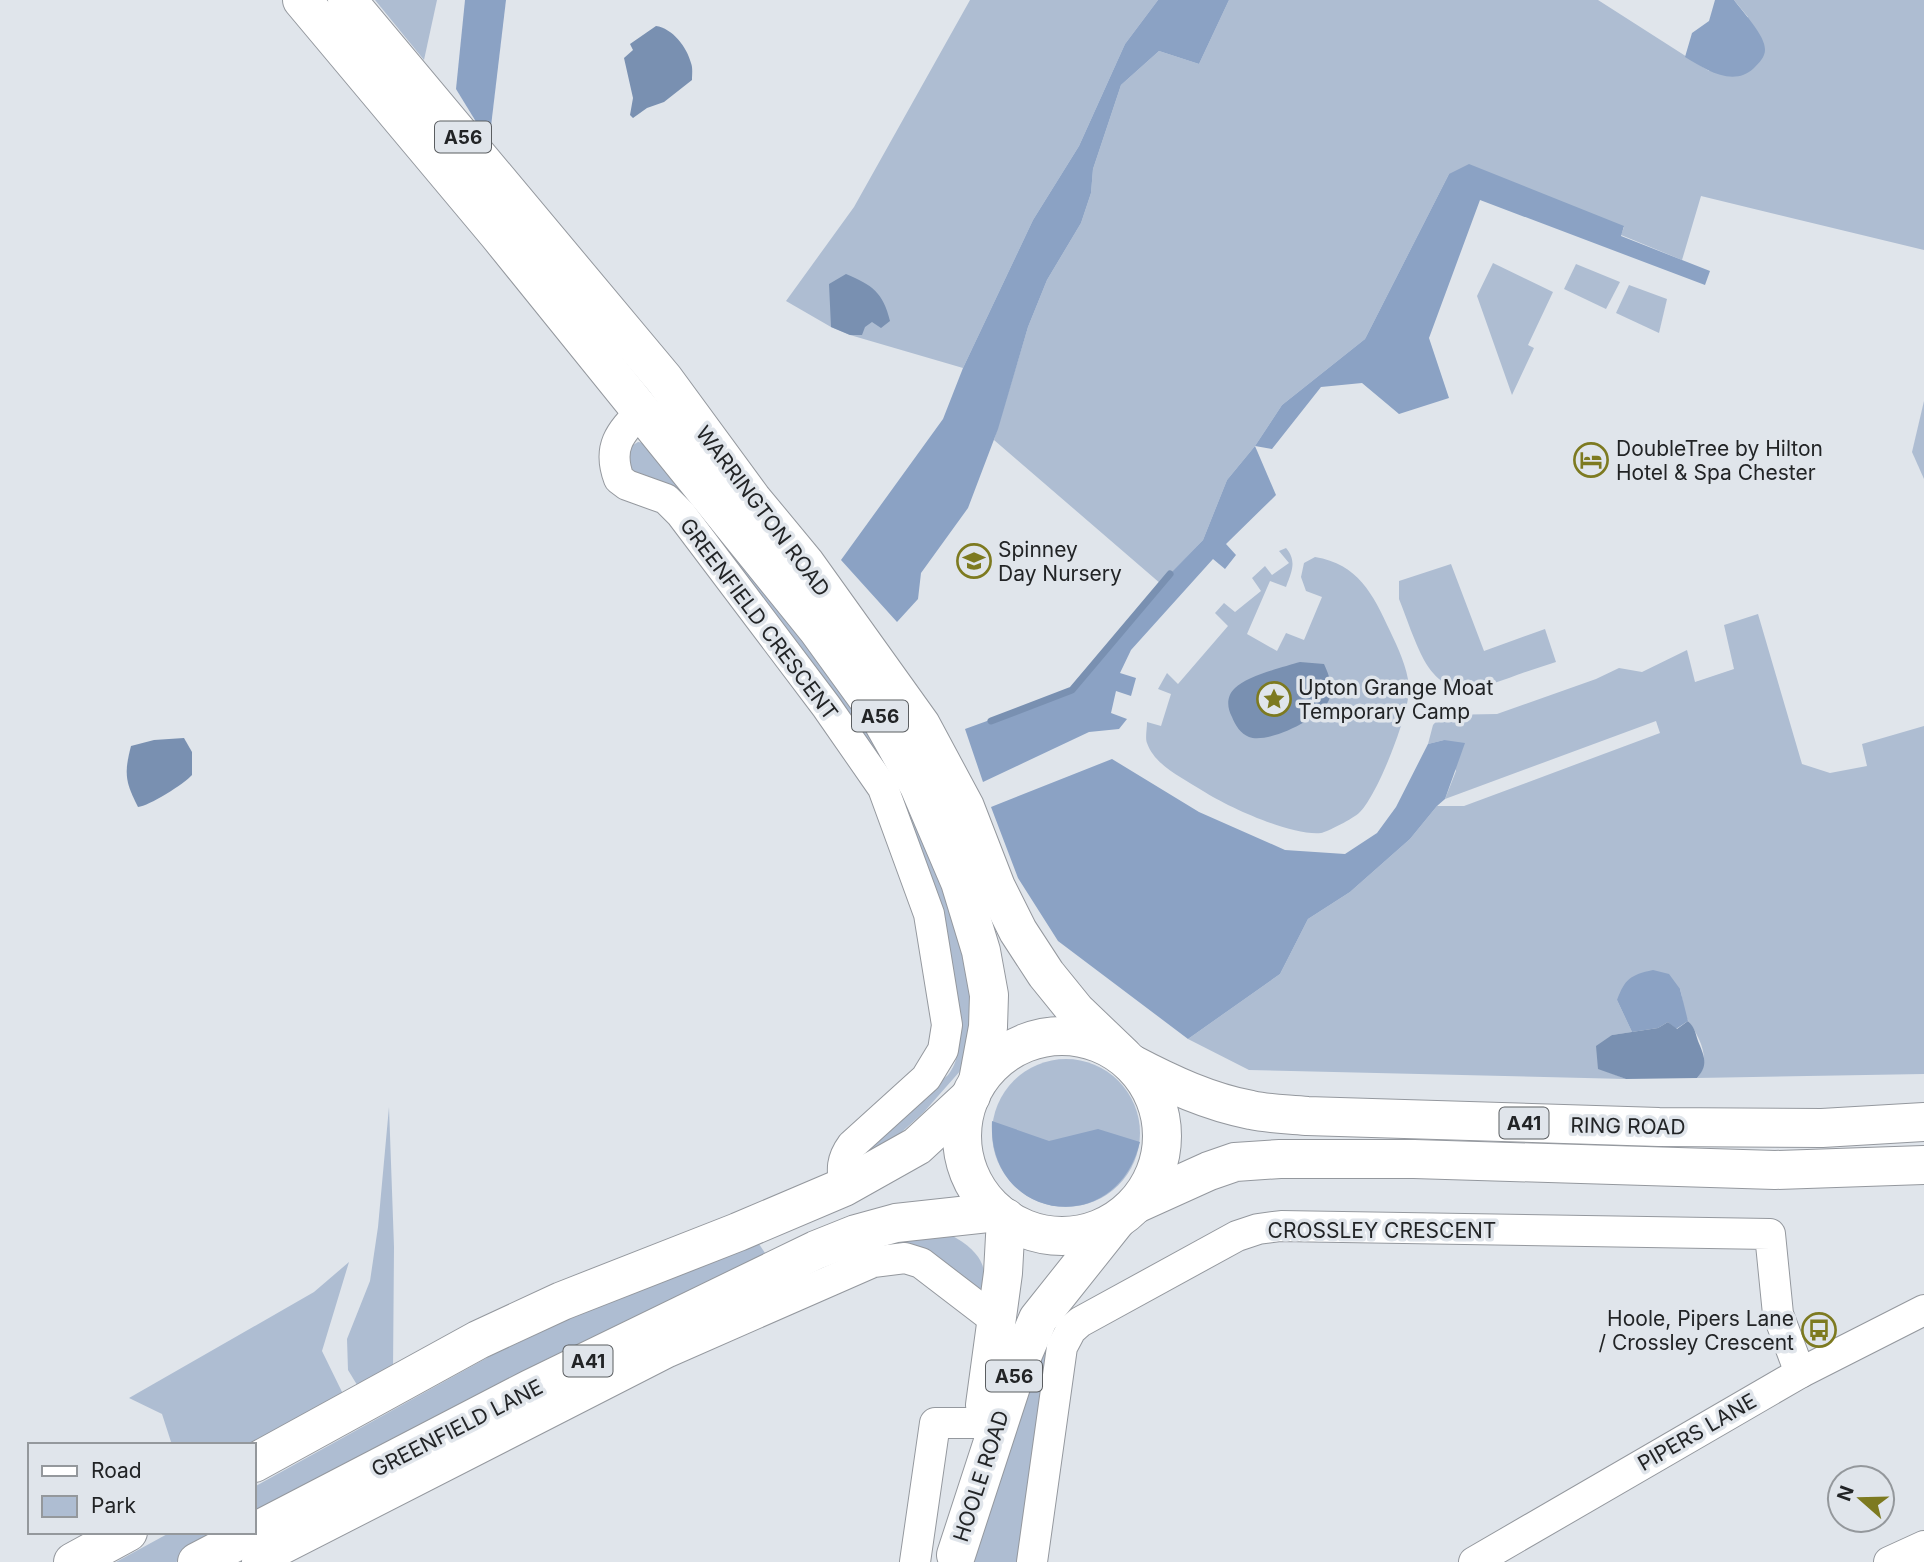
<svg xmlns="http://www.w3.org/2000/svg" width="1924" height="1562" font-family="Inter,sans-serif">
  <style>
    .green { fill: #aebdd2 }
    .forest { fill: #8ba2c4 }
    .water { fill: #7990b1 }
    .lines { fill: none; stroke-linecap: round; stroke-linejoin: round }
    .stream { stroke: #7990b1; stroke-width: 7 }
    .minor-casing { stroke: #94989e; stroke-width: 32 }
    .highway-casing { stroke: #94989e; stroke-width: 40 }
    .minor { stroke: #fff; stroke-width: 30 }
    .highway { stroke: #fff; stroke-width: 38 }
    .labels { text-anchor: middle; dominant-baseline: central; stroke-width: 7; stroke-linejoin: round; paint-order: stroke }
    .shield { fill: #e0e5eb; stroke: #5b5e61; stroke-width: 2 }
    .shield-label { font-size: 19px; font-weight: bold; fill: #222426 }
    .poi-label { font-size: 21px; fill: #222426; stroke: #e0e5eb; text-anchor: start }
    .street-label { font-size: 21px; fill: #222426; stroke: #e0e5eb }
  </style>
  <rect width="100%" height="100%" fill="#e0e5eb"/>
  <g class="green">
    <polygon points="375,0 437,0 424,60"/>
    <polygon points="970,0 1158,0 1125,44 1079,146 1033,220 963,368 850,335 831,327 786,301 854,207"/>
    <polygon points="1229,0 1598,0 1709,71 1748,17 1734,0 1924,0 1924,250 1701,196 1682,260 1621,235 1624,227 1449,174 1365,339 1282,405 1255,446 1227,480 1203,540 1161,584 994,440 1028,327 1047,280 1081,223 1091,193 1093,169 1121,85 1159,51 1199,64"/>
    <polygon points="1493,263 1553,292 1528,345 1534,348 1512,395 1477,296"/>
    <polygon points="1576,264 1620,282 1606,309 1564,289"/>
    <polygon points="1629,285 1667,299 1659,333 1616,313"/>
    <polygon points="1924,401 1924,479 1912,452"/>
    <path d="M638,442L650,444L846,685L927,829L962,942L974,1023L961,1070L924,1112L895,1138L867,1158L861,1152L948,1075C959,1061 958,1048 959,1031L895,787L628,470V448Z"/>
    <path d="M1286,548C1297,561 1292,571 1286,587L1270,581L1247,634L1277,651L1286,633L1304,640L1322,597L1306,591L1301,577L1304,563L1315,557C1358,564 1373,594 1390,631C1398,648 1407,667 1409,686C1411,710 1377,797 1359,813C1354,818 1327,832 1321,833C1291,836 1228,807 1203,791C1183,778 1155,766 1147,743C1145,738 1147,729 1147,722L1161,726L1171,694L1158,689L1167,673L1178,684L1228,626L1215,613L1224,603L1235,612L1261,591L1252,578L1265,566L1272,575L1289,563L1279,551Z"/>
    <path d="M1451,564L1484,651L1545,629L1556,662C1540,667 1525,672 1509,678C1474,690 1447,700 1424,660C1414,641 1407,619 1399,599V581Z"/>
    <path d="M1758,614L1802,764L1830,773L1867,766L1862,744L1924,726V1074L1697,1078C1712,1061 1700,1038 1689,1022C1683,1014 1683,998 1680,989L1617,1000L1632,1032L1612,1035L1598,1068L1626,1079L1249,1070L1188,1039L1280,974L1308,919L1350,892L1410,839L1437,806H1464L1660,733L1656,721L1445,799L1456,771L1444,740L1428,744L1433,725L1442,715L1497,714L1596,679L1619,668L1642,672L1687,650L1695,682L1734,669L1724,625Z"/>
    <circle cx="1066" cy="1133" r="74"/>
    <polygon points="389,1107 394,1247 393,1371 359,1388 348,1370 347,1339 370,1281 378,1227"/>
    <path d="M950,1235C970,1244 994,1265 980,1290L868,1254L895,1239Z"/>
    <polygon points="757,1241 771,1262 254,1522 254,1487 494,1354 635,1288"/>
    <polygon points="349,1262 322,1351 344,1396 252,1445 172,1445 162,1414 129,1398 314,1292"/>
    <polygon points="1060,1314 1022,1562 973,1562 999,1455"/>
    <polygon points="171,1532 234,1532 176,1562 116,1562"/>
  </g>
  <g class="forest">
    <polygon points="465,0 506,0 489,143 456,89"/>
    <polygon points="1158,0 1229,0 1199,64 1159,51 1121,85 1093,169 1091,193 1081,223 1047,280 1028,327 998,429 968,508 921,573 918,599 897,622 841,560 943,419 963,368 1033,220 1079,146 1125,44"/>
    <path d="M1715,0H1734C1742,11 1766,36 1765,50C1765,57 1759,63 1754,68C1733,88 1705,69 1685,57L1692,33L1709,21Z"/>
    <polygon points="1469,164 1624,226 1621,236 1710,271 1705,285 1480,200 1429,338 1449,398 1399,414 1362,383 1321,387 1272,449 1255,446 1276,495 1226,544 1236,555 1225,569 1213,559 1131,650 1120,673 1136,678 1131,696 1116,691 1111,713 1127,719 1119,729 1089,732 983,782 965,729 1072,690 1170,574 1203,540 1227,480 1255,446 1282,405 1365,339 1449,174"/>
    <polygon points="1444,740 1465,743 1445,799 1437,806 1410,839 1350,892 1308,919 1280,974 1188,1039 1058,941 1018,878 991,807 1112,759 1199,812 1285,850 1345,854 1377,833 1396,807 1428,744"/>
    <path d="M1653,970L1669,974L1680,989L1688,1021L1676,1029L1668,1022L1658,1028L1632,1032L1617,1000C1625,979 1630,975 1653,970Z"/>
    <path d="M992,1121L1049,1141L1098,1129L1140,1142C1116,1240 987,1222 992,1121Z"/>
  </g>
  <g class="water">
    <path d="M656,26C672,28 687,47 691,63C693,68 692,75 692,80L664,102L647,108L633,118L630,115L633,98L624,58L633,50L630,44Z"/>
    <path d="M846,274C872,285 883,292 890,321L881,328L872,322L865,327L862,335H850L831,327L829,284Z"/>
    <path d="M1300,662L1324,664C1329,675 1334,688 1329,700C1320,719 1268,744 1249,737C1241,734 1235,725 1232,717C1227,708 1226,696 1235,688C1247,676 1283,667 1300,662Z"/>
    <path d="M184,738L192,752V775C184,784 149,806 138,807C125,782 124,773 131,746L154,740Z"/>
    <path d="M1688,1021C1695,1028 1695,1032 1698,1041C1704,1056 1709,1065 1697,1078L1626,1079L1598,1069L1596,1046L1612,1035L1658,1028L1668,1022L1677,1029Z"/>
  </g>
  <g class="lines">
    <polyline class="stream" points="991,721 1072,690 1170,574"/>
    <g class="minor-casing">
      <g id="minor">
        <path d="M641,411C620,433 607,447 619,479L627,485L666,499L681,514L826,706L883,788L929,914L947,1025L943,1050L926,1078L852,1145C841,1160 842,1169 844,1187"/>
        <polyline points="257,1562 668,1352 873,1262 905,1258 921,1263 998,1322"/>
        <polyline points="915,1562 935,1423 982,1423"/>
        <polyline points="1032,1562 1062,1347 1071,1330 1080,1322 1237,1236 1258,1229 1281,1226 1770,1234 1778,1314 1800,1373"/>
        <polyline points="1474,1562 1800,1373 1924,1310"/>
        <polyline points="1889,1562 1924,1546"/>
      </g>
    </g>
    <g class="highway-casing">
      <g id="highway">
        <polyline points="302,0 498,234 818,630 876,710 919,786 960,882 981,951 989,995 988,1027 978,1081"/>
        <polyline points="347,0 664,379 752,499 805,563 921,725 965,807 996,887 1018,931 1046,974 1076,1011 1123,1056"/>
        <circle cx="1062" cy="1136" r="100"/>
        <path d="M1132,1064C1170,1084 1209,1102 1251,1110C1269,1114 1288,1114 1307,1116L1659,1127L1822,1128L1924,1122"/>
        <polyline points="1136,1204 1209,1171 1235,1162 1280,1159 1414,1159 1775,1170 1924,1165"/>
        <polyline points="985,1405 1003,1273 1006,1218"/>
        <polyline points="254,1463 478,1340 562,1301 738,1232 844,1187 917,1146 971,1096"/>
        <polyline points="956,1555 1017,1368 1038,1319 1116,1221"/>
        <polyline points="73,1562 128,1532"/>
        <polyline points="197,1562 530,1389 816,1250 856,1234 896,1223 997,1212"/>
      </g>
    </g>
    <use href="#minor" class="minor"/>
    <use href="#highway" class="highway"/>
  </g>
  <defs>
    <g id="hotel-ring" transform="scale(1.75)"><circle r="9.5" fill="#e0e5eb" stroke="#7d7a20" stroke-width="1.5"/><path d="M-6-4.5h1.5V1H6V5H4.5V3h-9V5H-6ZM-4 0a1.8 1.8 0 1 1 3.6 0ZM.5 0V-2.5h3Q6-2.5 6 0Z" fill="#7d7a20"/></g>
    <g id="school-ring" transform="scale(1.75)"><circle r="9.5" fill="#e0e5eb" stroke="#7d7a20" stroke-width="1.5"/><path d="M0-5L7-2L0 1L-7-2ZM-4 1L0 2.5L4 1V4Q0 6-4 4Z" fill="#7d7a20"/></g>
    <g id="sight-ring" transform="scale(1.75)"><circle r="9.5" fill="#e0e5eb" stroke="#7d7a20" stroke-width="1.5"/><path d="M0-6L1.8-2.2L6-1.7L2.9 1.2L3.7 5.4L0 3.3L-3.7 5.4L-2.9 1.2L-6-1.7L-1.8-2.2Z" fill="#7d7a20"/></g>
    <g id="bus-ring" transform="scale(1.75)"><circle r="9.5" fill="#e0e5eb" stroke="#7d7a20" stroke-width="1.5"/><path d="M-5-6H5V4H4V6H2V4H-2V6H-4V4H-5ZM-3.5-4V0h7V-4ZM-3.5 1.2v1.5H-2V1.2ZM2 1.2v1.5H3.5V1.2Z" fill="#7d7a20"/></g>
  </defs>
  <g fill-rule="evenodd">
    <use href="#hotel-ring" x="1591" y="460"/>
    <use href="#school-ring" x="974" y="561"/>
    <use href="#sight-ring" x="1274" y="699"/>
    <use href="#bus-ring" x="1819" y="1330"/>
  </g>
  <g class="labels">
    <g class="shield">
      <rect x="435" y="121.5" width="56" height="31" rx="5"/>
      <rect x="852" y="700.5" width="56" height="31" rx="5"/>
      <rect x="1499.5" y="1107.5" width="49" height="31" rx="5"/>
      <rect x="563.5" y="1345.5" width="49" height="31" rx="5"/>
      <rect x="986" y="1360.5" width="56" height="31" rx="5"/>
    </g>
    <g class="shield-label">
      <text x="463" y="137">A56</text>
      <text x="880" y="716">A56</text>
      <text x="1524" y="1123">A41</text>
      <text x="588" y="1361">A41</text>
      <text x="1014" y="1376">A56</text>
    </g>
    <g class="poi-label">
      <text x="1616" y="448">DoubleTree by Hilton<tspan x="1616" dy="24">Hotel &amp; Spa Chester</tspan></text>
      <text x="998" y="549">Spinney<tspan x="998" dy="24">Day Nursery</tspan></text>
      <text x="1298" y="687">Upton Grange Moat<tspan x="1298" dy="24">Temporary Camp</tspan></text>
      <text x="1794" y="1318" text-anchor="end">Hoole, Pipers Lane<tspan x="1794" dy="24">/ Crossley Crescent</tspan></text>
    </g>
    <g class="street-label">
      <text transform="translate(763 511) rotate(53)">WARRINGTON ROAD</text>
      <text transform="translate(759 619) rotate(53)">GREENFIELD CRESCENT</text>
      <text transform="translate(1628 1126) rotate(1)">RING ROAD</text>
      <text x="1382" y="1230">CROSSLEY CRESCENT</text>
      <text transform="translate(457 1428) rotate(-27)">GREENFIELD LANE</text>
      <text transform="translate(1697 1432) rotate(-30)">PIPERS LANE</text>
      <text transform="translate(981 1476) rotate(-72)">HOOLE ROAD</text>
    </g>
  </g>
  <rect x="28" y="1443" width="228" height="91" fill="#e0e5eb" stroke="#94989c" stroke-width="2"/>
  <rect x="42" y="1466" width="35" height="10" fill="#ffffff" stroke="#94989c" stroke-width="2"/>
  <text x="91" y="1478" font-size="21" fill="#222426">Road</text>
  <rect x="42" y="1496" width="35" height="21" fill="#aebdd2" stroke="#94989c" stroke-width="2"/>
  <text x="91" y="1513" font-size="21" fill="#222426">Park</text>
  <g transform="translate(1861 1499) rotate(290)"><circle r="33" fill="#e0e5eb" stroke="#94989c" stroke-width="2"/>
  <path d="M0-5L12 26L0 18L-12 26Z" fill="#7d7a20"/>
  <text y="-10" font-size="19" font-weight="bold" text-anchor="middle" fill="#222426">N</text>
  </g>
</svg>
